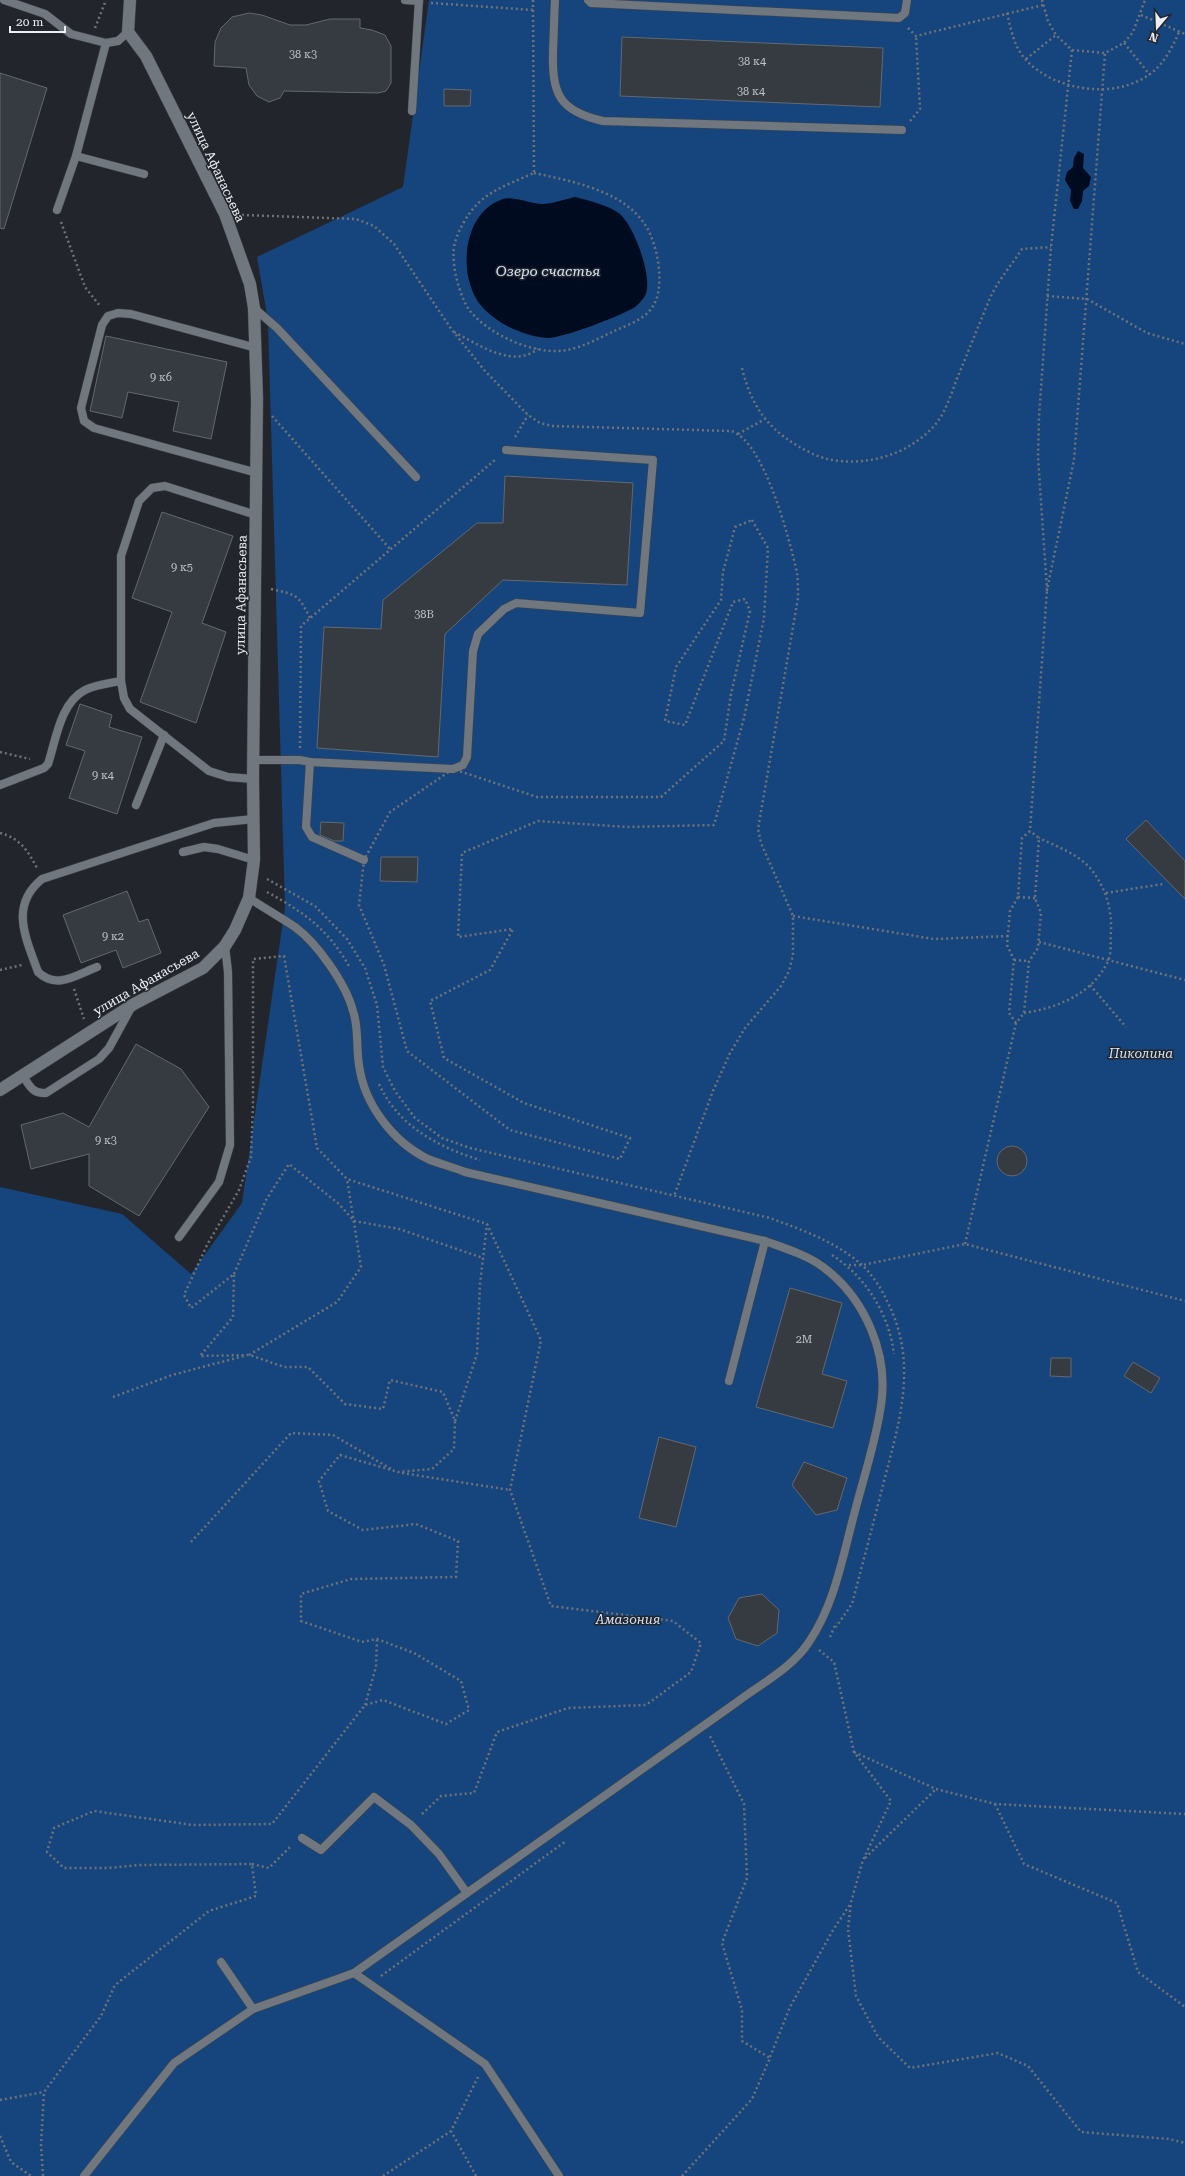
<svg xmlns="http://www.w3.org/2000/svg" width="1185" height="2176" font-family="'Roboto Serif',serif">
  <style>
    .green { fill: #16457d }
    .water { fill: #000b20 }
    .building { fill: #363b41; stroke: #62686f }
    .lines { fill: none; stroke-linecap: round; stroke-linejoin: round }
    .lane-casing { stroke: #414549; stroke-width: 9 }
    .street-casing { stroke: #414549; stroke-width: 13 }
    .path { stroke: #6f7378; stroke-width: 2.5; stroke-dasharray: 2 3; stroke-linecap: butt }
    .lane { stroke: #71777e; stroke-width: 8 }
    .street { stroke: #71777e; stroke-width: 12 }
    .labels { text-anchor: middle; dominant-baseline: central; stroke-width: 3; stroke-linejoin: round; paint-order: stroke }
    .number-label { font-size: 11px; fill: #bec1c6 }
    .street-label { font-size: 13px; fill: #ebeef2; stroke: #22262c }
    .park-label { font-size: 13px; font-style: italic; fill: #d4e3f7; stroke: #22262c }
    .water-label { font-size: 14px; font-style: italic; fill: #d3e3f7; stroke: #22262c }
  </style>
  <rect width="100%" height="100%" fill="#22262c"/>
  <polygon class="green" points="429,0 1185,0 1185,2176 0,2176 0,1187 122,1214 191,1274 242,1203 285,907 268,321 257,257 403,187"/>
  <g class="water">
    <polygon points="1078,151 1084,154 1083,168 1091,177 1089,186 1083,191 1082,201 1078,209 1074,209 1070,201 1071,190 1065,180 1067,172 1073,167 1074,158"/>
    <path d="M575,197C590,201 608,205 620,214C634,226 654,279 645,296C643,299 638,305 635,307C623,315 561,339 547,338C531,337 509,329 496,319C490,315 481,307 477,300C458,269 464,212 503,199C514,196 531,204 542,204C553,204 565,199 575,197Z"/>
  </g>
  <g class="building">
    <polygon points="249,13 262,15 290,25 306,25 330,19 360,19 360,28 372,30 385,35 391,46 391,83 386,91 378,93 284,91 280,98 269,102 257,96 249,85 246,68 214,66 215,42 221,28 232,17"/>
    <polygon points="622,37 883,48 880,107 620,96"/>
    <polygon points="0,73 47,88 4,229 0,228"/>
    <polygon points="444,89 471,90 470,106 444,106"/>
    <polygon points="106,336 227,362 211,439 173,431 179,402 128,392 122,418 90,411"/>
    <polygon points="505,476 633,483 627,585 503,580 445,634 438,757 317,748 324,627 381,629 383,600 477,523 503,523"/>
    <polygon points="162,512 233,536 202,623 226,632 196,723 140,702 172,612 132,598"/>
    <polygon points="80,704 112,715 109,727 142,737 117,814 69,798 85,751 66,745"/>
    <polygon points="1146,820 1185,861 1185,899 1126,839"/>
    <polygon points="321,822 344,823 343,841 334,841 320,835"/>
    <polygon points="381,857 418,857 417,882 380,881"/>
    <polygon points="127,891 139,922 148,919 161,953 123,968 116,950 81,963 63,915"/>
    <polygon points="136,1044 181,1069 209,1107 139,1216 89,1186 89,1154 31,1169 21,1125 63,1113 89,1127"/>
    <circle cx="1012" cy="1161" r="15"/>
    <polygon points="790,1288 842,1303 822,1374 847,1381 833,1428 756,1407"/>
    <polygon points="1051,1358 1071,1358 1071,1377 1050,1376"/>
    <polygon points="1133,1362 1160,1378 1151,1393 1124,1376"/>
    <polygon points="659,1437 696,1447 676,1527 639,1518"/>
    <polygon points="804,1462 847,1478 837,1510 816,1515 792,1485"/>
    <polygon points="762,1594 779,1610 777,1633 758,1646 736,1639 728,1618 739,1598"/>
  </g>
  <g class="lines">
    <g class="lane-casing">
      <g id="lane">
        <polyline points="4,0 45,14 71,34 106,43 118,41 128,32"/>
        <polyline points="405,0 419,1"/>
        <path d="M555,0C554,17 554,33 553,50C552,93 558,111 603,121L902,130"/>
        <polyline points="588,0 591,3 899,18 905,13 907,0"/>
        <polyline points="412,111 419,0"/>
        <polyline points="76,156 144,174"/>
        <polyline points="57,210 76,156 106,43"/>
        <polyline points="254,308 277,328 416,477"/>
        <polyline points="256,348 131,314 118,313 108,316 102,325 81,408 84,421 94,428 257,473"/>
        <polyline points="253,760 300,760 310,762 453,769 463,765 467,757 473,651 478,634 504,609 516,603 640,613 653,460 506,450"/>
        <polyline points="310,762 306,827 312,837 364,860"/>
        <polyline points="253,779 228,777 209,771 130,709 124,698 121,681 121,556 139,501 152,488 165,486 256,515"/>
        <path d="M0,785L44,768L48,764C56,740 60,703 85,690C95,685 110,683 121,681"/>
        <polyline points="136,805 164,735"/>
        <polyline points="183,852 204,847 218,849 254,860"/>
        <path d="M97,967C76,975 57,990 38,972C26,938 9,906 42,879L214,823L254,819"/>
        <path d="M22,1074C29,1085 32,1094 46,1093L99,1059L109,1048L132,1006"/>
        <polyline points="179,1237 219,1182 230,1145 228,972 225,946"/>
        <polyline points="729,1381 765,1241"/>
        <polyline points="302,1838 321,1850 374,1797 411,1825 439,1854 467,1893"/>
        <polyline points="221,1962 253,2009"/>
        <polyline points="354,1973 485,2064 559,2176"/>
        <path d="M84,2176L174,2063L253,2009L354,1973L737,1702C761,1684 793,1667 809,1642C835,1604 843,1555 855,1511C864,1476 876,1441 881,1405C889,1354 865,1298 823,1267C807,1255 784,1248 765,1241L465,1172C453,1167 440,1164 428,1159C393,1142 364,1104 359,1065C356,1047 359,1028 353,1011C346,984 317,943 295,927C280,917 264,908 249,898"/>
      </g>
    </g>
    <g class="street-casing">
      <polyline id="street" points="0,1090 134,1004 203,968 225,946 235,930 249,898 254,860 253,779 257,399 254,308 250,284 225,214 146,56 128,32 130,0"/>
    </g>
    <g class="path">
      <polyline points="533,0 534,173"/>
      <polyline points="1042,0 1048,21 1056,35 1072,50 1105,53 1124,43 1133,32 1145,0"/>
      <polyline points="431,3 533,10"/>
      <path d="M1007,13C1011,30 1014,47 1026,60C1055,91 1115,100 1150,74C1164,64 1172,48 1179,32"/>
      <polyline points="1141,15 1185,34"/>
      <polyline points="95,28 106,0"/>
      <polyline points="908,28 916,36 1043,5"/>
      <polyline points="1124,43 1150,75"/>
      <polyline points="1072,50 1051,247 1039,417 1038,457 1047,590 1074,460 1105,53"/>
      <polyline points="1026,59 1056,35"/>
      <polyline points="910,121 920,109 916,36"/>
      <path d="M534,173C575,182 633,192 651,236C659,255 665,292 651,309C642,321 625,326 612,332C595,340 578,350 558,351C528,352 489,334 470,311C462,301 454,274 454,262C452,247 456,236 464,222C481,192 503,187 534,173Z"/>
      <path d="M242,215L356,219L374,226L394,244L452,330L485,371L528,415L540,423L552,426L731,431C764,440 790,541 797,573C798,581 798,590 798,598L758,829L761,843L793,916V955L789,971L781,986L745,1028L730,1053L713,1091L674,1196"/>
      <polyline points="61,222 85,287 100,306"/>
      <polyline points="1047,296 1087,299 1147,333 1185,344"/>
      <path d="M454,332C478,344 512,369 538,349"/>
      <path d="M742,368C752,410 772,434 811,453C828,462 851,463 870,460C895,456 918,444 935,425C945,413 951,395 956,381C967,355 977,329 988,303C995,284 1011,266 1022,249L1051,247"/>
      <polyline points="272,416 391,550"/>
      <polyline points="738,434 765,419"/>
      <polyline points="515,437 528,415"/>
      <polygon points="752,520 768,548 764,618 744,718 714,825 627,827 538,821 462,853 458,937 513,929 490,970 430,1001 444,1058 524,1103 630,1138 620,1159 510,1130 407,1051 384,965 359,905 364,860 390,812 453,769 537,797 661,797 724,741 731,694 750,611 745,599 733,602 685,725 665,721 676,667 721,600 723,572 735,527"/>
      <path d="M271,589C297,595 298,594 310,618"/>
      <polyline points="300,748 301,626 496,459"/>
      <polyline points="0,752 30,759"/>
      <path d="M0,833C20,838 28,851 37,868"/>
      <path d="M267,879L315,906L347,939L365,968L377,1005L383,1067L395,1091L415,1118L442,1138L470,1148L770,1218C802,1230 834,1241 861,1264C872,1274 881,1288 887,1301C920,1365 898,1425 882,1489C872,1528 862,1566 852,1604L836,1627"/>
      <path d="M267,892C304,912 330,931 350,968"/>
      <polyline points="1106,893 1163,884"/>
      <polyline points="1018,897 1035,898"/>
      <polyline points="793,916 934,939 1008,936"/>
      <polyline points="1039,942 1185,980"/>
      <polyline points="1014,960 1029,961"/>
      <polyline points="0,970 22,965"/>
      <polyline points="1090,985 1126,1027"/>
      <polyline points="74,989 84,1019"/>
      <path d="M1024,1013C1057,1008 1093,994 1108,961C1112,953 1110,939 1111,931C1112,908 1105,887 1091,869C1078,854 1056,846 1039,838"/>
      <polyline points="1016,1023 1009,1013 1014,960 1007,945 1010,911 1018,897 1022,838 1030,831 1047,590"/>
      <path d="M379,1084C398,1126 438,1147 480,1160"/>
      <polyline points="965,1244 1016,1023 1024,1013 1029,961 1038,948 1041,913 1035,898 1039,838 1030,831"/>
      <path d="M832,1255C866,1277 889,1314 894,1354"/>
      <polyline points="849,1265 862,1265 965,1244 1185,1301"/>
      <polyline points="234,1274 266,1200 289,1164 339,1204 354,1221 399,1229 483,1258"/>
      <polyline points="249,1355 337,1302 361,1267 347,1179"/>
      <polyline points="113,1397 172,1375 244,1356"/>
      <polyline points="455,1421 477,1354 480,1284 487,1224"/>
      <polyline points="402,1473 510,1490"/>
      <polyline points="191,1542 291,1433 333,1435 393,1470"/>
      <polyline points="830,1637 836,1623"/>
      <polyline points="819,1650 834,1662 854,1752 891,1801 863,1860 851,1902 848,1929 856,1996 878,2037 910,2068 998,2053 1028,2066 1081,2132 1169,2139 1185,2143"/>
      <polyline points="365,1705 376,1667 377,1639"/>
      <polyline points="854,1752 936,1789 995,1804 1185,1814"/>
      <polyline points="995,1804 1024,1864 1117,1903 1138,1972 1185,2007"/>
      <polyline points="865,1858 936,1789"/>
      <polyline points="252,1864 269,1868 291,1846"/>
      <polyline points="381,1976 566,1841"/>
      <polyline points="770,2057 790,2007 833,1930 851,1903"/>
      <polyline points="0,2100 44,2092"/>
      <polyline points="0,2136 11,2162 31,2176"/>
      <polyline points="43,2176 41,2145 44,2092 101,2016 115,1985 209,1911 256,1896 252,1864 140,1865 108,1868 64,1868 47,1852 54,1828 94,1811 193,1825 272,1824 365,1705 383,1700 446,1724 469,1710 461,1681 414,1653 377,1639 362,1642 301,1621 301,1594 351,1579 456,1577 458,1541 416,1524 363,1530 328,1511 319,1481 340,1455 398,1472 432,1469 454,1449 455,1421 443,1392 390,1380 383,1409 345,1404 308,1367 284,1367 250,1355 200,1356 233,1317 234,1274 191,1308 184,1295 207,1245 239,1190 251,1157 253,1105 253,959 284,956 317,1148 347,1179 487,1224 541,1340 510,1490 551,1606 673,1621 701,1643 691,1672 646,1705 568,1708 497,1732 474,1793 441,1796 420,1816"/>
      <polyline points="383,2176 451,2131"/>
      <polyline points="476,2176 451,2131 478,2077"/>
      <polyline points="682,2176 752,2099 770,2058 742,2041 742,2010 722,1943 747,1878 744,1804 710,1736"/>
    </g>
    <use href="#lane" class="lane"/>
    <use href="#street" class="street"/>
  </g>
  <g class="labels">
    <g class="number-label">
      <text x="303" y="54">38 к3</text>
      <text x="752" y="61">38 к4</text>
      <text x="751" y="91">38 к4</text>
      <text x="161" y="377">9 к6</text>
      <text x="182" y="567">9 к5</text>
      <text x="424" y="614">38В</text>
      <text x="103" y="775">9 к4</text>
      <text x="113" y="936">9 к2</text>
      <text x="106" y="1140">9 к3</text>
      <text x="804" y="1339">2М</text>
    </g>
    <g class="street-label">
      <text transform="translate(216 167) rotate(65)">улица Афанасьева</text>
      <text transform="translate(241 595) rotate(-89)">улица Афанасьева</text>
      <text transform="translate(146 982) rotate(-30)">улица Афанасьева</text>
    </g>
    <g class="park-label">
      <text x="1141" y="1053">Пиколина</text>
      <text x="628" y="1619">Амазония</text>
    </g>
    <g class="water-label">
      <text x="548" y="271">Озеро счастья</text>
    </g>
  </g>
  <g transform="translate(1157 28) rotate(199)" stroke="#22262c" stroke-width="3" paint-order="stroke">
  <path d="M0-3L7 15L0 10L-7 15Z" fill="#ebeef2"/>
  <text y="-6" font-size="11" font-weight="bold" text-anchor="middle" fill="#ebeef2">N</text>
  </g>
  <path d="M10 26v6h55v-6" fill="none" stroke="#ebeef2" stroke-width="2"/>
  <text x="16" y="26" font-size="12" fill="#ebeef2" stroke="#22262c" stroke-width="3" paint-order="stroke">20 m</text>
</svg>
